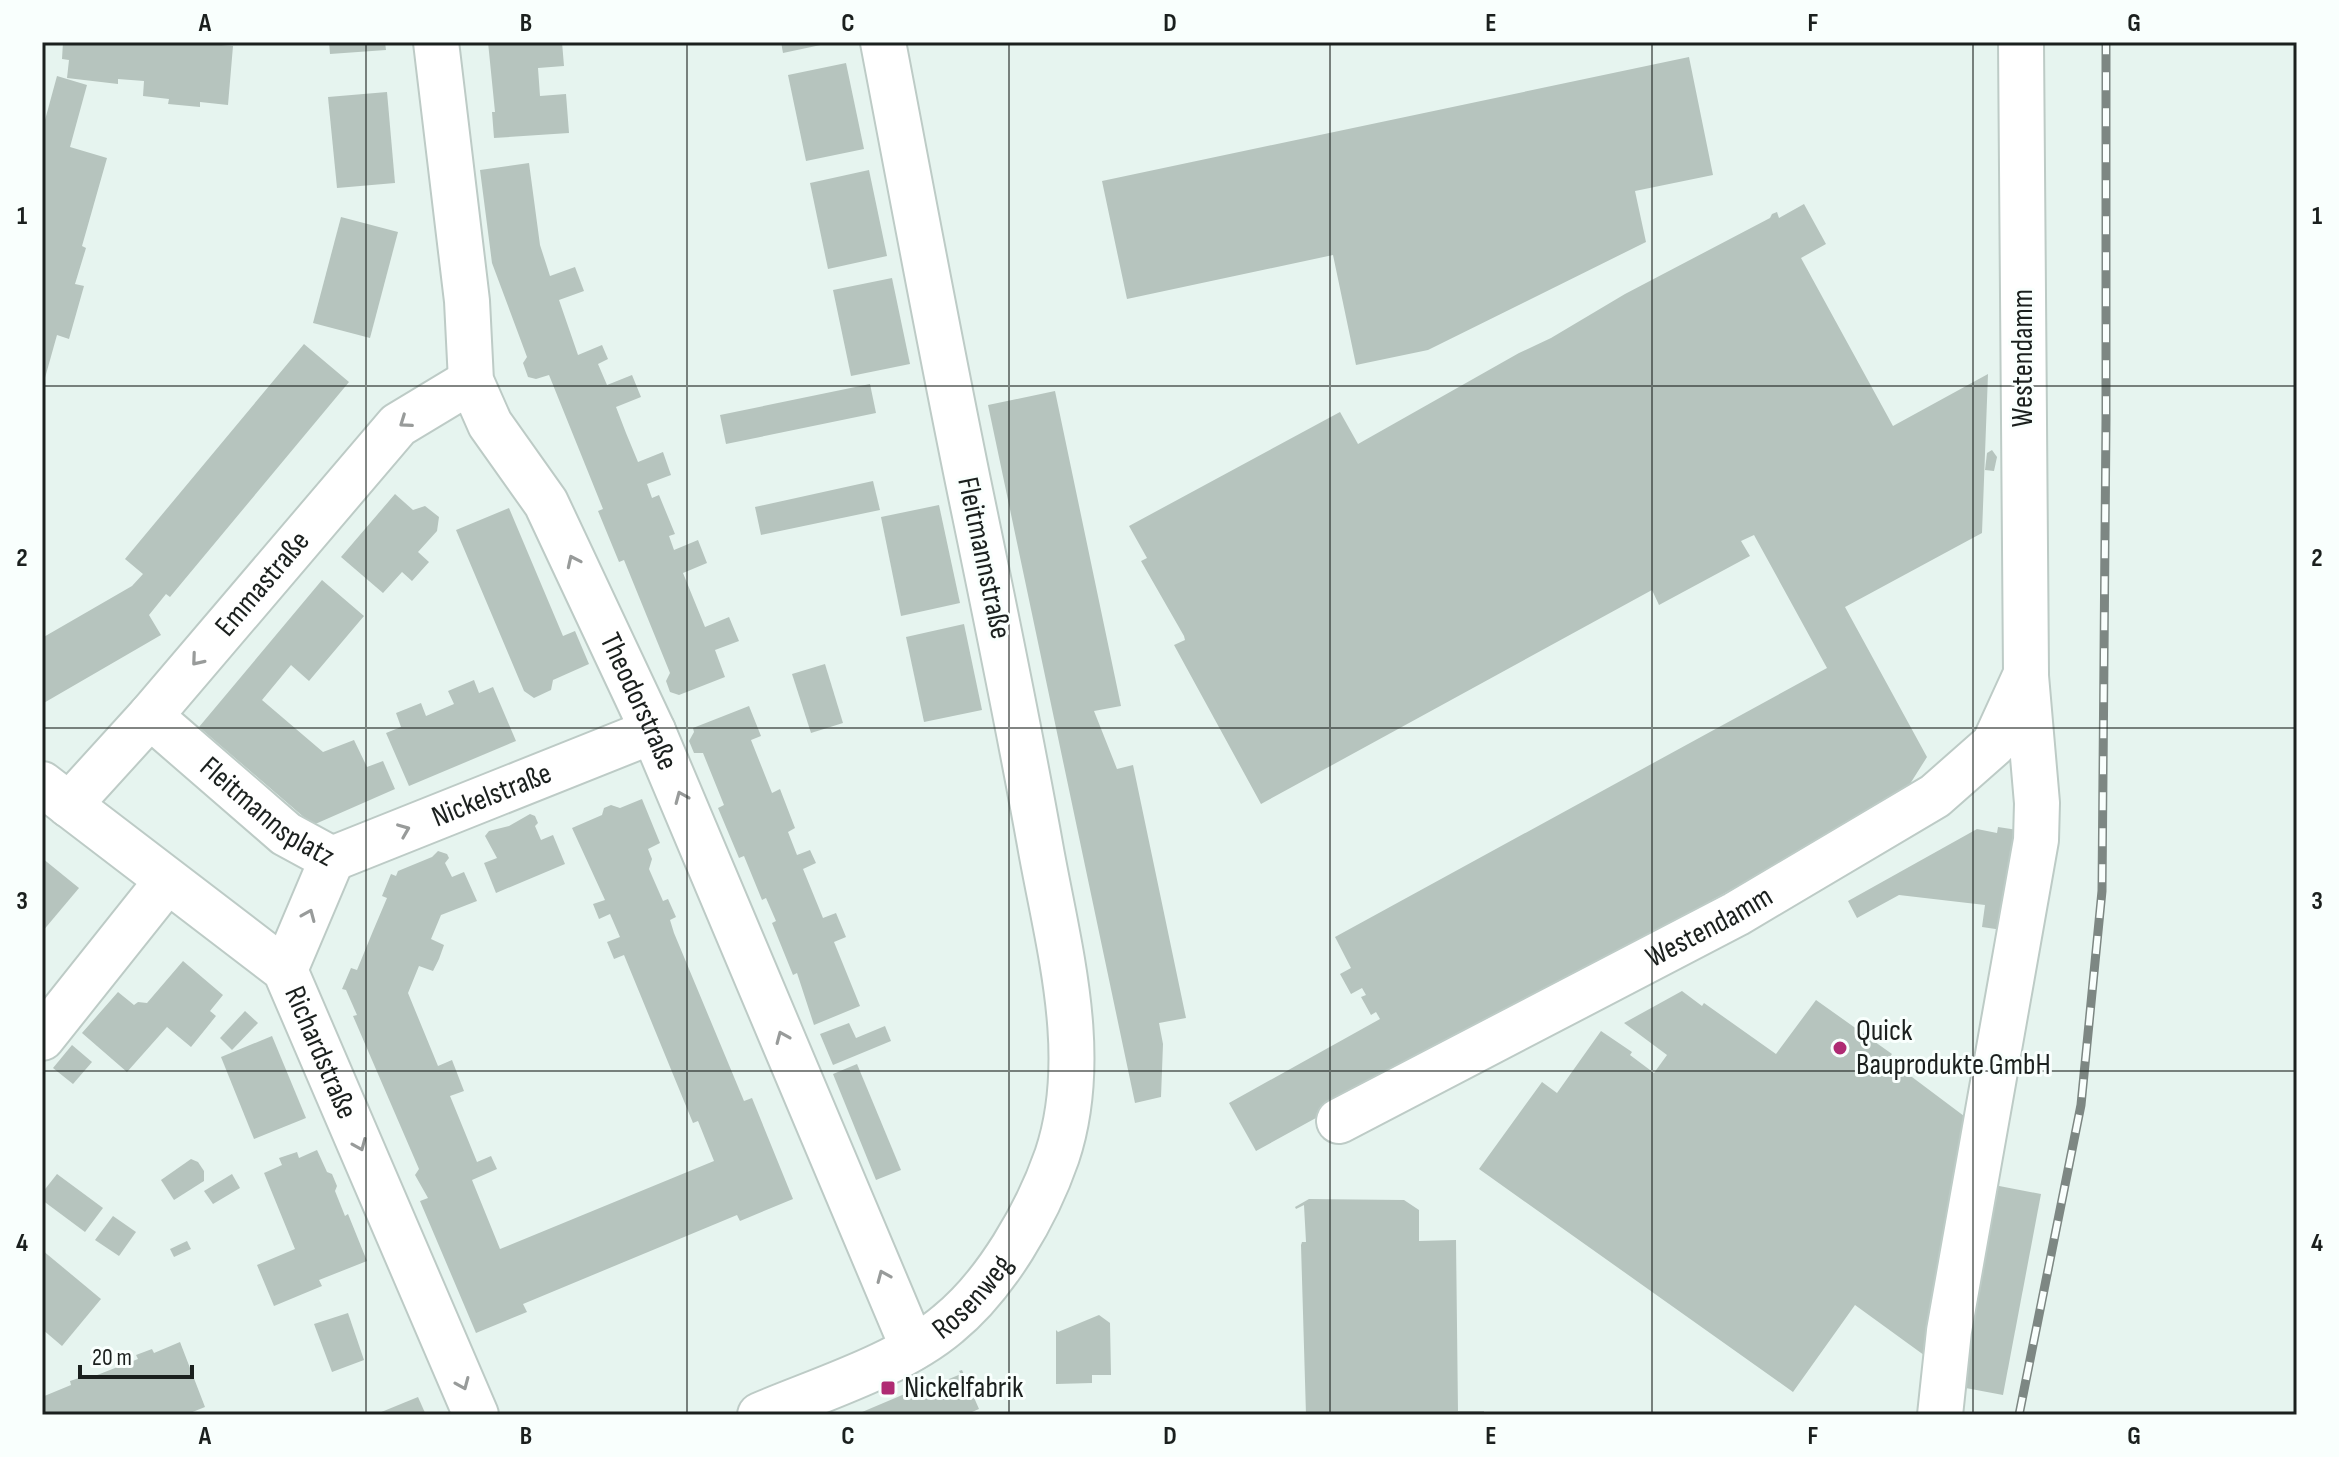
<svg xmlns="http://www.w3.org/2000/svg" width="2339" height="1457" font-family="'Sofia Sans Condensed',sans-serif">
  <style>
    .building { fill: #b6c4be }
    .lines { fill: none; stroke-linecap: round; stroke-linejoin: round }
    .minor-casing { stroke: #bdcbc6; stroke-width: 48 }
    .minor { stroke: #fff; stroke-width: 44 }
    .rail-casing { stroke: #7d8783; stroke-width: 9 }
    .rail { stroke: #f9fffd; stroke-width: 6; stroke-dasharray: 18; stroke-linecap: butt }
    .oneway { stroke: #989b9a }
    .grid { fill: none; stroke: #1b201e; stroke-width: 2; stroke-opacity: 0.55 }
    .poi-dot { fill: #af2b73; stroke: #f9fffd; stroke-width: 3 }
    .labels { text-anchor: middle; dominant-baseline: central; stroke-width: 6; stroke-linejoin: round; paint-order: stroke }
    .street-label { font-size: 30px; fill: #1b201e; stroke: #f9fffd }
    .poi-label { font-size: 30px; fill: #1b201e; stroke: #f9fffd; text-anchor: start }
    .neatline { fill: none; stroke: #1b201e; stroke-width: 3 }
    .grid-label { font-size: 26px; text-anchor: middle; font-weight: bold; fill: #1b201e }
  </style>
  <rect width="100%" height="100%" fill="#e6f4ef"/>
  <g class="building">
    <polygon points="63,42 187,42 233,46 228,105 200,102 200,107 168,104 169,99 143,96 144,81 118,79 118,84 67,78 69,60 62,59"/>
    <polygon points="329,42 385,42 386,50 330,54"/>
    <polygon points="488,42 562,42 564,66 538,68 540,96 566,94 569,133 494,138 492,112 495,112"/>
    <polygon points="781,42 830,42 830,43 783,53"/>
    <polygon points="1689,57 1713,175 1635,191 1646,242 1428,350 1356,365 1333,255 1127,299 1102,181"/>
    <polygon points="846,63 864,149 806,161 788,75"/>
    <polygon points="57,76 87,85 70,147 107,158 82,246 86,248 75,284 84,286 69,339 57,335 43,385 42,131"/>
    <polygon points="387,92 395,183 337,188 328,97"/>
    <polygon points="529,163 540,245 550,276 575,267 584,291 559,300 578,355 602,345 608,359 598,364 607,385 632,375 641,397 616,407 626,433 638,462 663,452 671,475 647,484 652,498 659,495 675,534 669,536 674,550 698,540 707,563 683,573 705,627 729,617 739,641 715,650 725,677 679,695 670,692 666,681 670,673 624,560 619,562 598,511 603,509 549,375 536,379 528,377 523,363 527,357 492,263 480,170"/>
    <polygon points="869,170 887,256 828,269 810,183"/>
    <polygon points="1804,204 1826,244 1801,258 1893,426 1988,374 1982,533 1845,607 1927,757 1903,795 1256,1151 1229,1103 1380,1019 1376,1012 1371,1015 1361,997 1366,995 1362,988 1351,994 1340,974 1351,968 1335,937 1827,668 1754,535 1741,541 1750,556 1659,605 1652,590 1261,804 1174,645 1185,640 1184,636 1141,561 1147,558 1129,526 1340,412 1358,444 1519,353 1551,338 1625,294 1770,218 1772,214 1777,212 1779,218"/>
    <polygon points="341,217 398,232 370,338 313,323"/>
    <polygon points="892,278 910,364 851,376 833,290"/>
    <polygon points="304,344 349,382 170,597 166,594 149,615 161,635 42,704 42,638 132,586 143,574 125,559"/>
    <polygon points="870,384 876,413 726,444 720,415"/>
    <polygon points="1055,391 1121,706 1094,711 1117,769 1133,765 1186,1018 1159,1023 1163,1044 1161,1097 1135,1103 988,405"/>
    <polygon points="1992,450 1997,457 1994,471 1985,470 1987,453"/>
    <polygon points="873,481 880,510 761,535 755,507"/>
    <polygon points="395,494 413,510 425,506 439,517 437,531 418,552 429,562 412,581 402,572 383,593 341,557"/>
    <polygon points="939,505 960,603 901,616 881,517"/>
    <polygon points="509,508 563,636 575,631 589,664 553,680 551,690 534,698 524,691 456,530"/>
    <polygon points="322,580 364,616 309,681 291,665 262,700 323,752 354,740 367,767 383,761 395,789 313,825 199,727"/>
    <polygon points="964,624 982,710 924,722 906,637"/>
    <polygon points="825,664 843,723 811,733 792,674"/>
    <polygon points="474,680 479,693 493,687 516,741 409,786 386,733 401,727 396,713 421,703 426,716 454,704 448,691"/>
    <polygon points="749,706 761,736 751,740 772,793 780,789 795,828 788,832 797,855 810,850 816,863 803,869 823,918 836,913 846,937 834,942 860,1006 814,1025 797,973 793,975 772,923 776,921 766,898 762,900 744,856 739,858 718,808 724,805 703,753 694,753 689,741 694,732 693,728"/>
    <polygon points="642,799 660,843 648,849 652,859 649,869 663,901 668,899 676,917 670,920 674,933 744,1101 752,1098 793,1199 740,1221 737,1215 523,1304 527,1312 476,1333 420,1201 428,1198 415,1175 419,1169 353,1016 357,1015 346,990 342,989 351,968 357,970 373,931 387,898 382,896 391,874 396,876 398,871 432,857 438,851 447,854 449,858 445,863 452,877 464,872 477,901 441,915 431,939 444,945 439,959 433,971 419,966 408,993 438,1066 452,1060 464,1091 450,1096 477,1162 491,1156 497,1169 472,1180 500,1249 714,1161 698,1121 693,1123 624,955 614,959 607,942 620,937 610,914 599,919 593,904 605,900 572,828 602,815 604,808 611,805 620,808"/>
    <polygon points="530,814 535,816 538,823 535,826 541,840 553,835 565,864 496,893 484,863 497,858 485,836 489,831 509,826"/>
    <polygon points="1998,827 2024,831 2009,931 1982,927 1985,905 1899,895 1857,918 1848,901 1977,829 1997,833"/>
    <polygon points="42,858 79,888 42,932"/>
    <polygon points="183,961 223,995 210,1011 216,1016 191,1047 167,1027 127,1072 82,1033 118,992 134,1005 138,1002 147,1003"/>
    <polygon points="1682,991 1702,1006 1704,1003 1776,1054 1816,1000 1892,1054 1888,1059 1972,1122 1928,1358 1855,1305 1793,1392 1479,1169 1542,1082 1557,1093 1601,1031 1632,1052 1630,1055 1654,1073 1667,1055 1624,1023"/>
    <polygon points="245,1011 258,1023 232,1050 220,1038"/>
    <polygon points="849,1023 856,1038 885,1026 891,1041 833,1065 820,1034"/>
    <polygon points="272,1036 306,1118 254,1139 221,1057"/>
    <polygon points="72,1045 92,1062 73,1084 53,1068"/>
    <polygon points="857,1064 901,1170 876,1180 833,1074"/>
    <polygon points="317,1150 327,1172 332,1174 337,1186 335,1191 345,1216 348,1214 367,1261 319,1280 322,1286 274,1306 257,1265 295,1249 264,1173 282,1165 279,1158 297,1152 299,1158"/>
    <polygon points="191,1159 198,1162 204,1171 204,1181 174,1200 161,1180"/>
    <polygon points="57,1174 103,1208 85,1232 42,1200 42,1193"/>
    <polygon points="232,1174 240,1188 213,1204 204,1191"/>
    <polygon points="1994,1185 2041,1194 2003,1395 1955,1386"/>
    <polygon points="1309,1199 1404,1200 1419,1210 1419,1241 1456,1240 1458,1411 1484,1411 1484,1415 1306,1415 1301,1245 1302,1242 1306,1242 1304,1205 1296,1209 1295,1207"/>
    <polygon points="113,1216 136,1232 119,1256 95,1240"/>
    <polygon points="187,1241 191,1249 174,1257 170,1249"/>
    <polygon points="42,1250 101,1299 62,1346 42,1329"/>
    <polygon points="348,1313 364,1360 332,1372 314,1324"/>
    <polygon points="1099,1315 1110,1323 1111,1375 1092,1375 1092,1383 1056,1384 1056,1330 1058,1332"/>
    <polygon points="180,1342 205,1407 185,1415 42,1415 42,1397 71,1385 70,1381 85,1376 87,1379 138,1359 136,1355 152,1349 154,1353"/>
    <polygon points="962,1370 979,1409 965,1415 855,1415 907,1393 908,1396 961,1374 959,1371"/>
    <polygon points="418,1397 426,1415 374,1415"/>
  </g>
  <g class="lines">
    <g class="minor-casing">
      <g id="minor">
        <path id="s1" d="M436,42L467,301L471,381L490,424L546,503L653,731L913,1348"/>
        <path id="s2" d="M150,716L286,834L332,859"/>
        <path id="s3" d="M42,784L285,970L476,1415"/>
        <path id="s4" d="M69,805L150,716L398,425L471,381"/>
        <path id="s5" d="M332,859L653,731"/>
        <polyline points="285,970 332,859"/>
        <polyline points="42,1038 167,881"/>
        <path id="s6" d="M1339,1121L1736,914L1935,796L1994,744L2026,674L2021,42"/>
        <path id="s7" d="M760,1415C819,1390 900,1365 948,1324C996,1285 1037,1214 1057,1156C1090,1057 1059,949 1041,850C1021,738 998,626 975,515C942,357 913,199 883,42"/>
        <polyline points="1940,1415 1949,1331 2036,840 2037,803 2026,676"/>
      </g>
    </g>
    <use href="#minor" class="minor"/>
    <g class="rail-casing">
      <polyline id="rail" points="2019,1415 2081,1105 2102,891 2106,420 2106,42"/>
    </g>
    <use href="#rail" class="rail"/>
  </g>
  <defs><path id="oneway-chevron" d="M-2-3.5L2.5 0L-2 3.5" fill="none" stroke-width="1.6" stroke-linecap="round" stroke-linejoin="round" transform="scale(2)"/></defs>
  <g class="oneway">
    <use href="#oneway-chevron" transform="translate(405 422) rotate(145)"/>
    <use href="#oneway-chevron" transform="translate(573 561) rotate(-115)"/>
    <use href="#oneway-chevron" transform="translate(197 660) rotate(130)"/>
    <use href="#oneway-chevron" transform="translate(681 797) rotate(-113)"/>
    <use href="#oneway-chevron" transform="translate(404 830) rotate(-22)"/>
    <use href="#oneway-chevron" transform="translate(309 915) rotate(-67)"/>
    <use href="#oneway-chevron" transform="translate(782 1037) rotate(-113)"/>
    <use href="#oneway-chevron" transform="translate(360 1145) rotate(67)"/>
    <use href="#oneway-chevron" transform="translate(883 1276) rotate(-113)"/>
    <use href="#oneway-chevron" transform="translate(463 1384) rotate(67)"/>
  </g>
  <path class="grid" d="M366,42V1415M687,42V1415M1009,42V1415M1330,42V1415M1652,42V1415M1973,42V1415M42,386H2297M42,728H2297M42,1071H2297"/>
  <g class="poi-dot">
    <circle cx="1840" cy="1048" r="8"/>
    <rect x="880" y="1380" width="16" height="16" rx="4"/>
  </g>
  <g class="labels">
    <g class="street-label">
      <text transform="translate(2023 358) rotate(-90)">Westendamm</text>
      <text transform="translate(984 558) rotate(78)">Fleitmannstraße</text>
      <text stroke="none"><textPath href="#s4" startOffset="294">Emmastraße</textPath></text>
      <text stroke="none"><textPath href="#s1" startOffset="704">Theodorstraße</textPath></text>
      <text stroke="none"><textPath href="#s5" startOffset="172">Nickelstraße</textPath></text>
      <text stroke="none"><textPath href="#s2" startOffset="152">Fleitmannsplatz</textPath></text>
      <text stroke="none"><textPath href="#s6" startOffset="418">Westendamm</textPath></text>
      <text stroke="none"><textPath href="#s3" startOffset="396">Richardstraße</textPath></text>
      <text stroke="none"><textPath href="#s7" startOffset="246">Rosenweg</textPath></text>
    </g>
    <g class="poi-label">
      <text x="1856" y="1031">Quick<tspan x="1856" dy="34">Bauprodukte GmbH</tspan></text>
      <text x="904" y="1388">Nickelfabrik</text>
    </g>
  </g>
  <rect width="2339" height="1457" fill="none" stroke="#f9fffd" stroke-width="88"/>
  <path d="M80 1365v12h112v-12" fill="none" stroke="#1b201e" stroke-width="4"/>
  <text x="92" y="1365" font-size="24" fill="#1b201e" stroke="#f9fffd" stroke-width="6" paint-order="stroke">20 m</text>
  <rect x="44" y="44" width="2251" height="1369" class="neatline"/>
  <g class="grid-label">
    <text x="205" y="31">A</text>
    <text x="526" y="31">B</text>
    <text x="848" y="31">C</text>
    <text x="1170" y="31">D</text>
    <text x="1491" y="31">E</text>
    <text x="1813" y="31">F</text>
    <text x="2134" y="31">G</text>
    <text x="22" y="224">1</text>
    <text x="2317" y="224">1</text>
    <text x="22" y="566">2</text>
    <text x="2317" y="566">2</text>
    <text x="22" y="909">3</text>
    <text x="2317" y="909">3</text>
    <text x="22" y="1251">4</text>
    <text x="2317" y="1251">4</text>
    <text x="205" y="1444">A</text>
    <text x="526" y="1444">B</text>
    <text x="848" y="1444">C</text>
    <text x="1170" y="1444">D</text>
    <text x="1491" y="1444">E</text>
    <text x="1813" y="1444">F</text>
    <text x="2134" y="1444">G</text>
  </g>
</svg>
